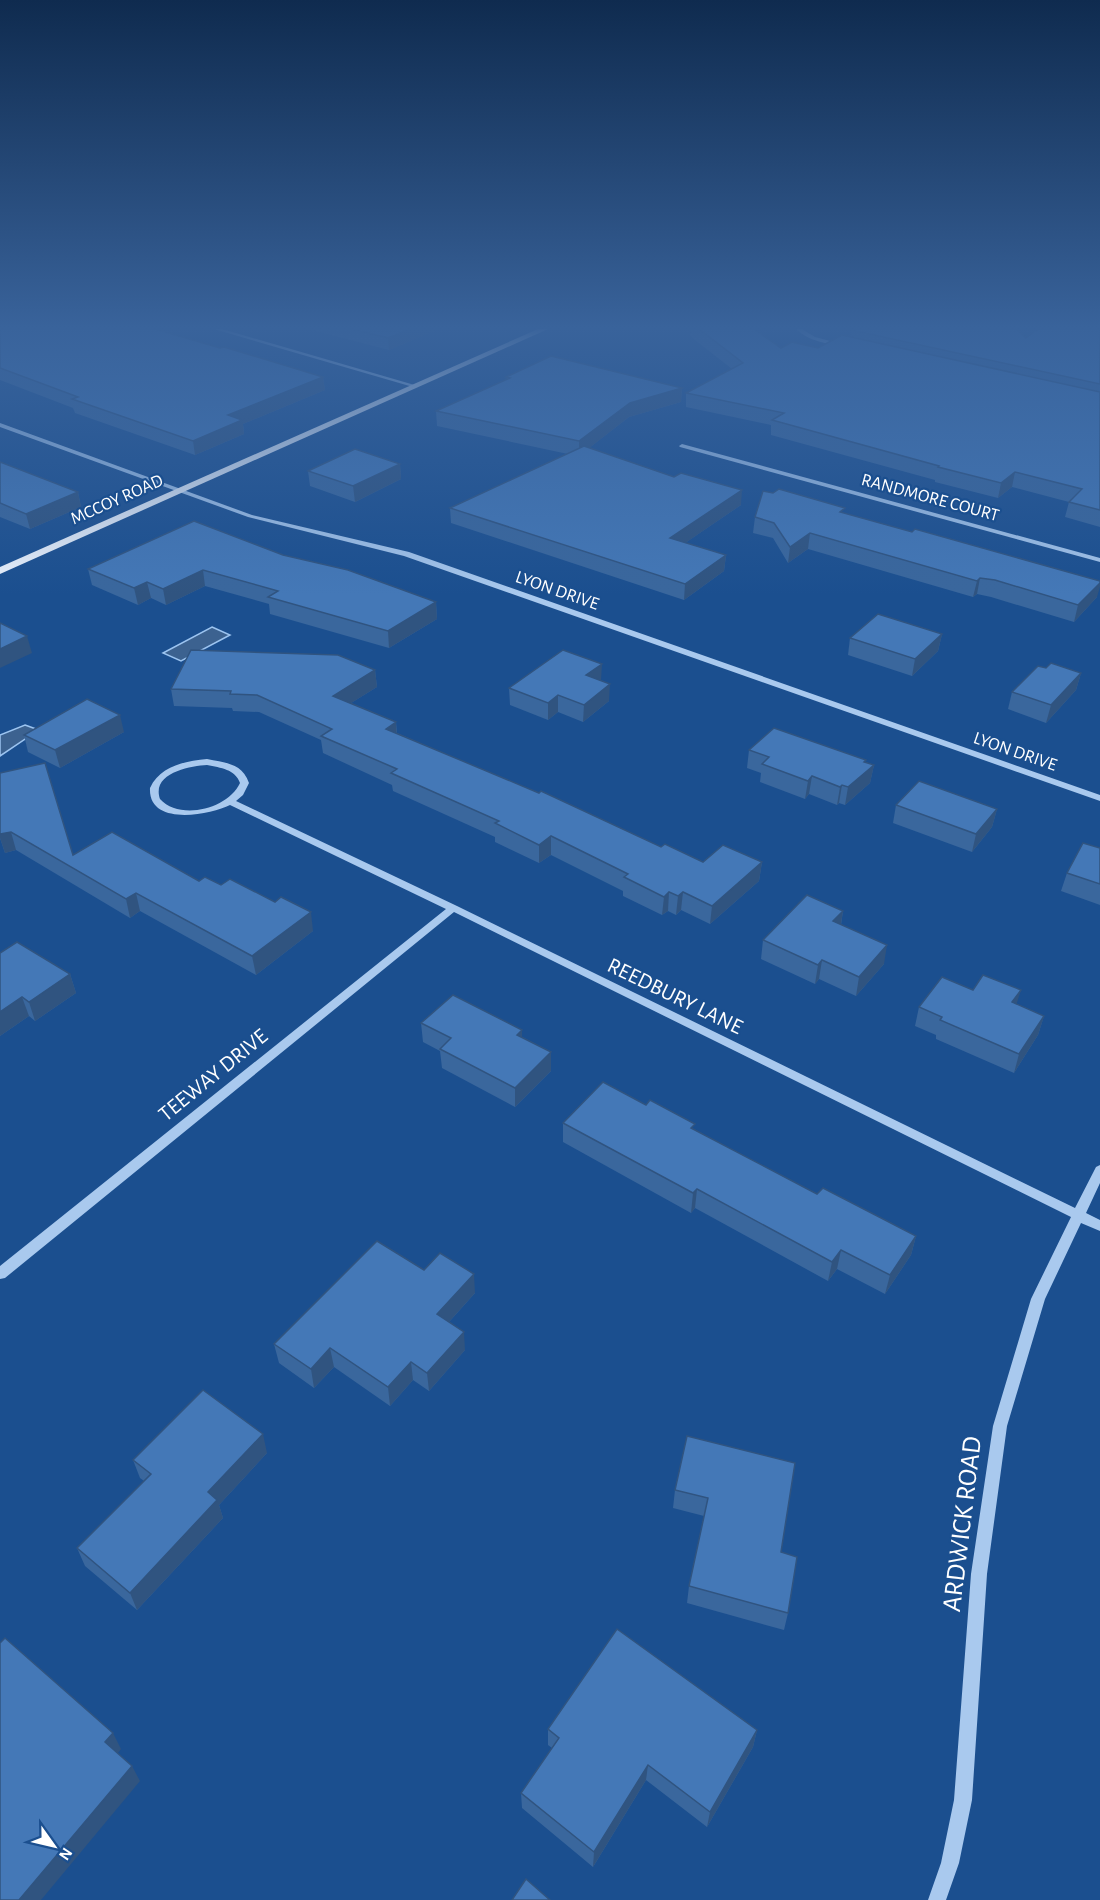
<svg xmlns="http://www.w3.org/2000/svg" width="1100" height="1900" font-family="'Alegreya Sans',sans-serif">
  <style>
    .water { fill: #3c6290; stroke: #9cc4f0; stroke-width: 1.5 }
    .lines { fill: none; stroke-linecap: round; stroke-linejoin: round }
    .minor { fill: #a9c9ee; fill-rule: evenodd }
    .major { fill: #f0f6ff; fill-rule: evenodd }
    .wall { fill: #3a679d }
    .shaded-wall { fill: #305480 }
    .building { fill: #4478b7; stroke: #305480; stroke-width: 1.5 }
    .labels { text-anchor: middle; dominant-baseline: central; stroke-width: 4.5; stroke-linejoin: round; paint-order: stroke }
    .far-street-label { font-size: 18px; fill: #fff; stroke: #1b4f8f }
    .street-label { font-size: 22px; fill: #fff; stroke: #1b4f8f }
    .near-street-label { font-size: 27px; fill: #fff; stroke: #1b4f8f }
  </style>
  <rect width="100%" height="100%" fill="#1b4f8f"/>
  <g class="water">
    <polygon points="212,627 230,635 181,661 163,653"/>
    <polygon points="25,725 36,729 34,733 0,756 0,735"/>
  </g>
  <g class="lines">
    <g class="minor">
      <polygon points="214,329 222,329 418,386 413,387"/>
      <path d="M796,329H802L815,337L845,345L842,347C826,343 808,341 796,329Z"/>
      <polygon points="0,423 252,515 409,552 1100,795 1100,801 404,556 248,517 0,427"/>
      <polygon points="682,444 1100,558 1100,562 680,447 679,446"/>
      <path d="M207,759C226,763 242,763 249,783L243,795L236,801L457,906L1075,1208L1096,1167L1100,1165V1183L1086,1213L1100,1220V1231L1081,1223L1045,1299L1007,1426L987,1574L972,1800L959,1863L946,1900H928L941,1863L954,1800L971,1574L993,1426L1031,1299L1071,1217L454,912L5,1278L0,1279V1266L446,909L230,805C210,815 148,827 150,788C160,766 185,761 207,759ZM207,765C221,768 235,769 240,783C228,809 180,821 160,799C151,773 190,766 207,765Z"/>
    </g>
    <polygon class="major" points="538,329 548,329 0,574 0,567"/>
  </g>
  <g class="wall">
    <polygon points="0,329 220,348 323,377 325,390 243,424 244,434 195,455 75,413 73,408 0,380"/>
    <polygon points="308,329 439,329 389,350"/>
    <polygon points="691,329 754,329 781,348 818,348 850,337 851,330 1026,338 1100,329 1100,527 1065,517 1069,502 1012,487 998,498 935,482 935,480 771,435 771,425 686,407 686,393 732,369 690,336"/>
    <polygon points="506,377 682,388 681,402 629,417 589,448 741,505 685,543 726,555 724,571 684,600 451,523 450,508 568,454 437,426 436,411 507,379"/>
    <polygon points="0,462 78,492 81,507 30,529 0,517"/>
    <polygon points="400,464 401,479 355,502 310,486 308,471"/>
    <polygon points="844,513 1097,597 1074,622 991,597 977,594 973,597 808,549 788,563 773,538 753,533 755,517"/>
    <polygon points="283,555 436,602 437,619 389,648 270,614 269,604 205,586 166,605 151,598 138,605 92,585 88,569"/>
    <polygon points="942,634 938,651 912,676 848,655 850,638"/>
    <polygon points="375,670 377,687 351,703 396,722 397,733 661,847 703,862 762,862 759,881 710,924 681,910 676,915 668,911 662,915 623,896 623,891 551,855 539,863 495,842 495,837 393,791 392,785 323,753 321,740 259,712 233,711 232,708 174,706 171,689"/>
    <polygon points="1081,673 1076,690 1046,723 1008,709 1012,692"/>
    <polygon points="601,681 609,701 583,722 558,712 548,720 510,705 509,688"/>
    <polygon points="124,732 60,768 28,752 24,735"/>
    <polygon points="749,750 866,762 874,765 870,783 845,805 839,803 837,805 809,794 805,799 760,782 761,773 747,768"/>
    <polygon points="0,773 73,855 199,881 313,931 256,975 140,911 130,918 16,850 5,853 0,838"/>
    <polygon points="896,805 997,809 992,827 972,852 893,823"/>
    <polygon points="1100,848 1100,905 1061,891 1067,873"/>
    <polygon points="843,911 841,925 884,964 856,996 819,979 815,984 761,959 763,940"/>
    <polygon points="0,953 70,974 76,993 35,1021 29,1016 0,1036"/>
    <polygon points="973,990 1017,1004 1044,1016 1038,1035 1014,1073 936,1039 936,1035 915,1026 919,1007"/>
    <polygon points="421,1023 522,1030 522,1037 551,1052 551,1071 515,1107 442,1068 440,1051 423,1042"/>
    <polygon points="563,1123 695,1130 817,1194 916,1236 911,1255 885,1294 837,1269 828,1281 695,1208 691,1213 563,1142"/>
    <polygon points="424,1270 475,1293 449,1322 465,1350 429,1391 413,1380 390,1406 334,1367 314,1388 279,1363 274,1344"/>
    <polygon points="687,1436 788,1613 784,1630 687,1603 689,1586 704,1516 673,1508 675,1490"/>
    <polygon points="267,1453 219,1505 223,1518 137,1610 85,1566 77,1548 144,1481 140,1478 133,1460"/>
    <polygon points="548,1729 757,1730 753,1747 707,1827 646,1780 593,1867 522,1808 521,1793 552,1748 548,1745"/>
  </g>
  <g class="shaded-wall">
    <polygon points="410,329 439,329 389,350 388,338"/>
    <polygon points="323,377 325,390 243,424 244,434 195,455 193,441 228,415"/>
    <polygon points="682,388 681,402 629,417 579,456 579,441 630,403"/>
    <polygon points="400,464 401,479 355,502 353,486"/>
    <polygon points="1015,472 1012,487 998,498 1001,483"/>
    <polygon points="742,490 741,505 669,554 670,538"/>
    <polygon points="78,492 81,507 30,529 26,514"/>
    <polygon points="810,533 808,549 788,563 790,547"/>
    <polygon points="726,555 724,571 684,600 685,584"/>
    <polygon points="203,570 205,586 166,605 163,589"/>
    <polygon points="980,578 977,594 973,597 977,581"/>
    <polygon points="147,582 151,598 138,605 134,588"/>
    <polygon points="1100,583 1100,587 1097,597 1074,622 1078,605"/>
    <polygon points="436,602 437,619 389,648 388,631"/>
    <polygon points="942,634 938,651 912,676 915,659"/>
    <polygon points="27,636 32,653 0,668 0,649"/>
    <polygon points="602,664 601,681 586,675"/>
    <polygon points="375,670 377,687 335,713 333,696"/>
    <polygon points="1081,673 1076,690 1046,723 1051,705"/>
    <polygon points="610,684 609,701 583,722 584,705"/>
    <polygon points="558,695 558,712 548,720 548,703"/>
    <polygon points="120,715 124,732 60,768 55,750"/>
    <polygon points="396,722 397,740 386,729"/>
    <polygon points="866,760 864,774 874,765 870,783 845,805 848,787"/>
    <polygon points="812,776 809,794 805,799 808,781"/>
    <polygon points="842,785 839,803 837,805 840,787"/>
    <polygon points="997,809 992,827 972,852 976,834"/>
    <polygon points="11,832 16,850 5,853 0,838 0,834"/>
    <polygon points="551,836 551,855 539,863 539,845"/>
    <polygon points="762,862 759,881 710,924 712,906"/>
    <polygon points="669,892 668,911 662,915 664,897"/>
    <polygon points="683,892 681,910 676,915 678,896"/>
    <polygon points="136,893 140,911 130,918 126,899"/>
    <polygon points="843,911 840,930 833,921"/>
    <polygon points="311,912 313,931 256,975 252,956"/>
    <polygon points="887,945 884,964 856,996 859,977"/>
    <polygon points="822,960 819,979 815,984 818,965"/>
    <polygon points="70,974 76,993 35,1021 29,1002"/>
    <polygon points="1021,990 1015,1009 1012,1002"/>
    <polygon points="22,997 29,1016 0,1036 0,1012"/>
    <polygon points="1044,1016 1038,1035 1014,1073 1019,1054"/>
    <polygon points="522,1030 522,1049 517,1035"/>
    <polygon points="551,1052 551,1071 515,1107 515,1088"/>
    <polygon points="697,1189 695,1208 691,1213 693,1193"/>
    <polygon points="916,1236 911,1255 885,1294 890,1275"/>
    <polygon points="841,1250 837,1269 828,1281 832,1262"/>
    <polygon points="474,1274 475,1293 439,1333 437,1314"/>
    <polygon points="464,1332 465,1350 429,1391 427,1373"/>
    <polygon points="330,1348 334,1367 314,1388 311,1369"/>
    <polygon points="411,1362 413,1380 390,1406 388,1387"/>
    <polygon points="263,1434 267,1453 219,1505 223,1518 137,1610 130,1593 208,1492"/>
    <polygon points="757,1730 753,1747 707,1827 710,1812"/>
    <polygon points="113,1733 121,1749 114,1758 105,1742"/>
    <polygon points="648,1765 646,1780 593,1867 594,1852"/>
    <polygon points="132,1766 140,1781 41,1900 19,1900"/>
  </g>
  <g class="building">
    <polygon points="0,329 155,329 220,348 224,347 323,377 228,415 242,420 193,441 72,399 78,397 0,368"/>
    <polygon points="352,329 410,329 388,338"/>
    <polygon points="699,329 754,329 781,348 792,342 818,348 842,335 1100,392 1100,510 1069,502 1082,489 1015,472 1001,483 938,467 939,466 772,420 784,413 686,393 743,363"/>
    <polygon points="853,329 1017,329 1026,338 1038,329 1100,329 1100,384 851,330"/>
    <polygon points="551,356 682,388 630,403 579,441 436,411 510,378 506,377"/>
    <polygon points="584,446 674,477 681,473 742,490 670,538 726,555 685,584 450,508"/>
    <polygon points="355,449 400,464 353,486 308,471"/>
    <polygon points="0,462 78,492 26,514 0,503"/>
    <polygon points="779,489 845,508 840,512 912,532 915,529 1100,581 1100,583 1078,605 995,580 980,578 977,581 810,533 790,547 774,523 755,517 763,491 773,493"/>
    <polygon points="194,521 283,555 348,570 436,602 388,631 268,597 278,591 203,570 163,589 147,582 134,588 88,569"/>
    <polygon points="878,614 942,634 915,659 850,638"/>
    <polygon points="0,623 27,636 0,649"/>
    <polygon points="191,650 338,655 375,670 333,696 396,722 386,729 539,793 541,791 661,847 665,844 703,862 723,845 762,862 712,906 683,892 678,896 669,892 664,897 624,877 628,874 551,836 539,845 495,823 499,821 391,773 397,769 321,736 332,729 257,695 230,694 231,691 171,689"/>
    <polygon points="563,650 602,664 586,675 610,684 584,705 558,695 548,703 509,688"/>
    <polygon points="1051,663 1081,673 1051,705 1012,692 1038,666 1046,668"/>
    <polygon points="87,699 120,715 55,750 24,735"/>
    <polygon points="774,728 866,760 864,762 874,765 848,787 842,785 840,787 812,776 808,781 762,764 769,757 749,750"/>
    <polygon points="45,763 73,855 112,832 199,881 205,877 221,885 230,879 275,902 281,897 311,912 252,956 136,893 126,899 11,832 0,834 0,773"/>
    <polygon points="919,781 997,809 976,834 896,805"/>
    <polygon points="1083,843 1100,848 1100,884 1067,873"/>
    <polygon points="807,895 843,911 833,921 887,945 859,977 822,960 818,965 763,940"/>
    <polygon points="17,942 70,974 29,1002 22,997 0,1012 0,953"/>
    <polygon points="983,975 1021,990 1012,1002 1044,1016 1019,1054 940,1020 942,1017 919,1007 942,977 973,990"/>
    <polygon points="453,995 522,1030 517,1035 551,1052 515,1088 440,1049 451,1038 421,1023"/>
    <polygon points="603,1082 646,1105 650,1100 695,1124 691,1128 817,1194 823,1188 916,1236 890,1275 841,1250 832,1262 697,1189 693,1193 563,1123"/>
    <polygon points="377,1241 424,1270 440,1253 474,1274 437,1314 464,1332 427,1373 411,1362 388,1387 330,1348 311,1369 274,1344"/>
    <polygon points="203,1390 263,1434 208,1492 217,1500 130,1593 77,1548 151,1474 133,1460"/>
    <polygon points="687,1436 795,1463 781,1552 797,1557 788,1613 689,1586 708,1498 675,1490"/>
    <polygon points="617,1629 757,1730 710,1812 648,1765 594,1852 521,1793 559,1738 548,1729"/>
    <polygon points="5,1638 113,1733 105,1742 132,1766 19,1900 0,1900 0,1643"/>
    <polygon points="526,1879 550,1900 512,1900"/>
  </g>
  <linearGradient id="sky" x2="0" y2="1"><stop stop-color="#0f2b4f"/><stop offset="0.55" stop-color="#39639b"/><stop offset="1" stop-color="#39639b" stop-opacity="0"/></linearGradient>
  <rect width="1100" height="595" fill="url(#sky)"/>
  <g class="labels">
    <g class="far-street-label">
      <text transform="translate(930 498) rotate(15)">RANDMORE COURT</text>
      <text transform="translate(117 500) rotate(-24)">MCCOY ROAD</text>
      <text transform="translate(557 591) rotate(19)">LYON DRIVE</text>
      <text transform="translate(1015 752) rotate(19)">LYON DRIVE</text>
    </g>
    <g class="street-label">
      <text transform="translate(675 996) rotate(26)">REEDBURY LANE</text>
      <text transform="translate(213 1075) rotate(-39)">TEEWAY DRIVE</text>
    </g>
    <g class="near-street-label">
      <text transform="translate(962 1524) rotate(-83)">ARDWICK ROAD</text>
    </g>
  </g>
  <g transform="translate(54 1846) rotate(124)" stroke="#1b4f8f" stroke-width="4.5" paint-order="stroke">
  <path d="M0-4.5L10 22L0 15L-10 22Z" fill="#ffffff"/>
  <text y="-9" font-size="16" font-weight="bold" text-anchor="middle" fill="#ffffff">N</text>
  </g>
</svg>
